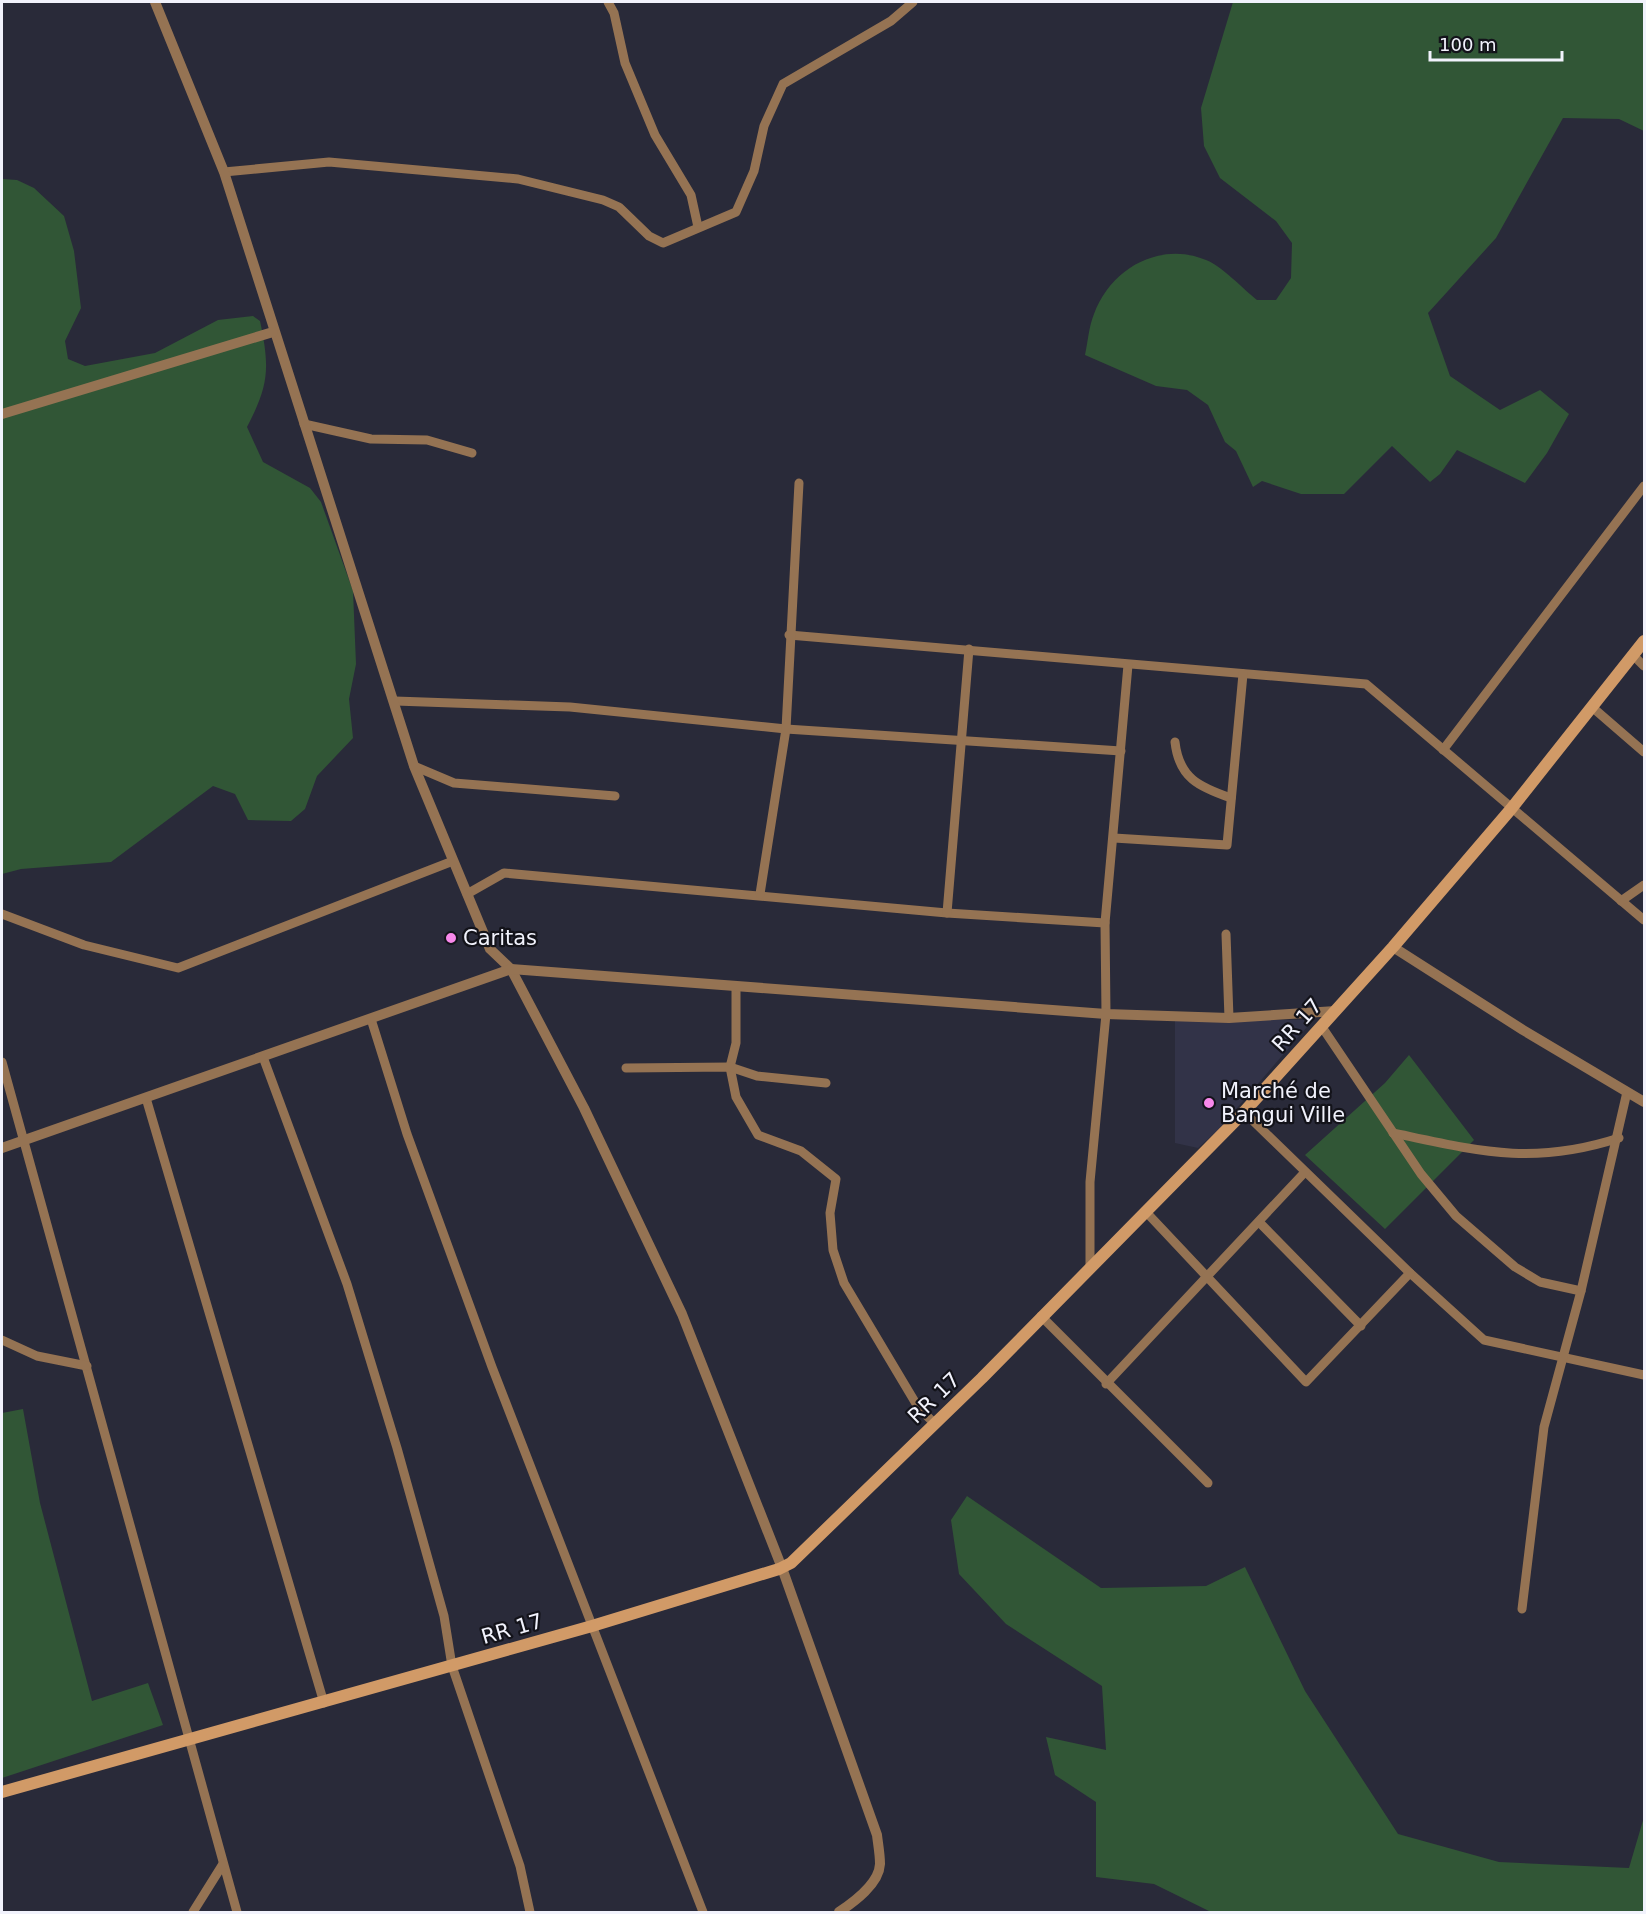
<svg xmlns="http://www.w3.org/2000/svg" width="1646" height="1914" font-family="'DejaVu Sans',sans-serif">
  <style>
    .built { fill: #323348 }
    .green { fill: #315636 }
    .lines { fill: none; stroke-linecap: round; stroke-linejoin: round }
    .minor { stroke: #957353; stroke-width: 9 }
    .tertiary { stroke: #957353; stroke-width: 10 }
    .secondary { stroke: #d19a67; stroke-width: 12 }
    .poi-dot { fill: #f888eb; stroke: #13131a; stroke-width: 2 }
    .labels { text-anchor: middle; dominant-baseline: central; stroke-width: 4.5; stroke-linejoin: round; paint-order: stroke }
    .poi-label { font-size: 21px; fill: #f1f2fc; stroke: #13131a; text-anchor: start }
    .street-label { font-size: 21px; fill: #f1f2fc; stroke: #13131a }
  </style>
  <rect width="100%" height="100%" fill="#292a39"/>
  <polygon class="built" points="1175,1020 1313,1020 1217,1131 1198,1148 1175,1143"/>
  <g class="green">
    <path d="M1233,2H1644V131L1619,119L1563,118L1496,238L1428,313L1450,376L1500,410L1540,390L1569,414L1547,453L1525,483L1457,450L1440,474L1430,482L1392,446L1344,494H1301L1262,481L1253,487L1236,451L1225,442L1208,405L1187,390L1156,386L1085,355C1088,341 1089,326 1094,314C1111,268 1160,241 1206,260C1222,266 1243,289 1257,300H1276L1291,278L1292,243L1276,221L1220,178L1204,146L1201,108Z"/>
    <path d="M2,179L17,180L34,188L64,216L74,251L81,308L65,341L68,359L85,366L155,353L218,320L253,316L260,321C270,368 269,385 247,427L263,462L310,488L321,502L353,591L356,664L349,699L353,738L317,776L305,809L291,821L248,820L235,794L213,786L111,862L21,869L2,874Z"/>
    <polygon points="1409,1055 1474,1140 1385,1229 1305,1155 1385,1083"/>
    <polygon points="23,1409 40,1503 92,1701 148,1683 163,1725 2,1778 2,1413"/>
    <polygon points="967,1496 1101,1588 1206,1586 1245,1567 1305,1691 1398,1834 1499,1862 1629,1868 1644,1817 1644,1912 1211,1912 1154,1884 1096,1877 1096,1802 1055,1775 1046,1737 1106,1750 1102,1686 1006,1624 959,1574 951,1520"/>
  </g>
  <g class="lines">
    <g class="minor">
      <polyline points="608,2 614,13 625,63 655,135 691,195 698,227"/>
      <polyline points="224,172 329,162 518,179 603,200 619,207 649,236 663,243 736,212 754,171 764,126 783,84 891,21 913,2"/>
      <polyline points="304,424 371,439 427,440 472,453"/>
      <polyline points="789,635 1366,684 1644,920"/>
      <polyline points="1633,655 1644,666"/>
      <polyline points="395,701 570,707 786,729 1121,751"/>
      <polyline points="1592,707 1644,752"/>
      <path d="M1175,742C1179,778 1199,787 1231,798"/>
      <polyline points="1443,750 1644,486"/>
      <polyline points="414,766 454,783 615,796"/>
      <polyline points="1114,838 1227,845 1243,674"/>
      <polyline points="467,894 504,873 947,913 1105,923"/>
      <polyline points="760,894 786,729 799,483"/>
      <polyline points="1621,901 1644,885"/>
      <polyline points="947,913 969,649"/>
      <polyline points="2,914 84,945 178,968 453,861"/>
      <polyline points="1226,934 1229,1018"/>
      <polyline points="736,986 736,1043 730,1067 736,1097 758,1135 801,1151 836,1179 830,1213 833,1250 844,1283 918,1407 935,1424"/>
      <polyline points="371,1019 407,1134 492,1367 703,1912"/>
      <polyline points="1322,1027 1421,1174 1456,1216 1515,1267 1540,1282 1581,1291"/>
      <polyline points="263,1057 347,1284 397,1448 444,1616 452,1666 520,1866 530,1912"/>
      <polyline points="2,1062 237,1912"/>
      <polyline points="626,1068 730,1067 757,1076 826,1083"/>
      <polyline points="146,1098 324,1703"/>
      <polyline points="1244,1112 1410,1273 1484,1340 1644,1375"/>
      <path d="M1393,1133C1478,1151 1533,1166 1619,1138"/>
      <polyline points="1147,1213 1306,1382 1410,1273"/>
      <polyline points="1260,1223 1361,1326"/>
      <polyline points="1090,1266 1090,1182 1106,1014 1105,923 1128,665"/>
      <polyline points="1041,1316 1208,1483"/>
      <polyline points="2,1340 37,1356 87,1366"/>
      <polyline points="1106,1384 1305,1172"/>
      <polyline points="1522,1609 1544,1427 1581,1291 1627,1092"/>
      <polyline points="193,1912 223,1864"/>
    </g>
    <g class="tertiary">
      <path d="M155,2L224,172L414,766L490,949L511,969L584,1108L682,1314L782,1568L877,1835C878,1844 880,1854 880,1864C879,1884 854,1902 839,1912"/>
      <polyline points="2,414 273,332"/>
      <polyline points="1393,947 1523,1030 1644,1102"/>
      <polyline points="2,1148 511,969 1106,1014 1229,1018 1336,1011"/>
    </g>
    <polyline class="secondary" points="2,1792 592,1626 779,1569 791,1563 982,1378 1244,1112 1393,947 1511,809 1644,641"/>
  </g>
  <g class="poi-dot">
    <circle cx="451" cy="938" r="6"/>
    <circle cx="1209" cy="1103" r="6"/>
  </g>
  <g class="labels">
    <g class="poi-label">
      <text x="463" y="938">Caritas</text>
      <text x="1221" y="1091">Marché de<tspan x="1221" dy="24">Bangui Ville</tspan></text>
    </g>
    <g class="street-label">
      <text transform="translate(1297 1025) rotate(-48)">RR 17</text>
      <text transform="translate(934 1398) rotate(-44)">RR 17</text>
      <text transform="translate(512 1629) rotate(-16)">RR 17</text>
    </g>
  </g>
  <rect width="1646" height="1914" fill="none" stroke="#f1f2fc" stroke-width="6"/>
  <path d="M1430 51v9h132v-9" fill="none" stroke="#f1f2fc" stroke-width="3"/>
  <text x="1439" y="51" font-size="18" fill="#f1f2fc" stroke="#13131a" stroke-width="4.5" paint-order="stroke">100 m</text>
</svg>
